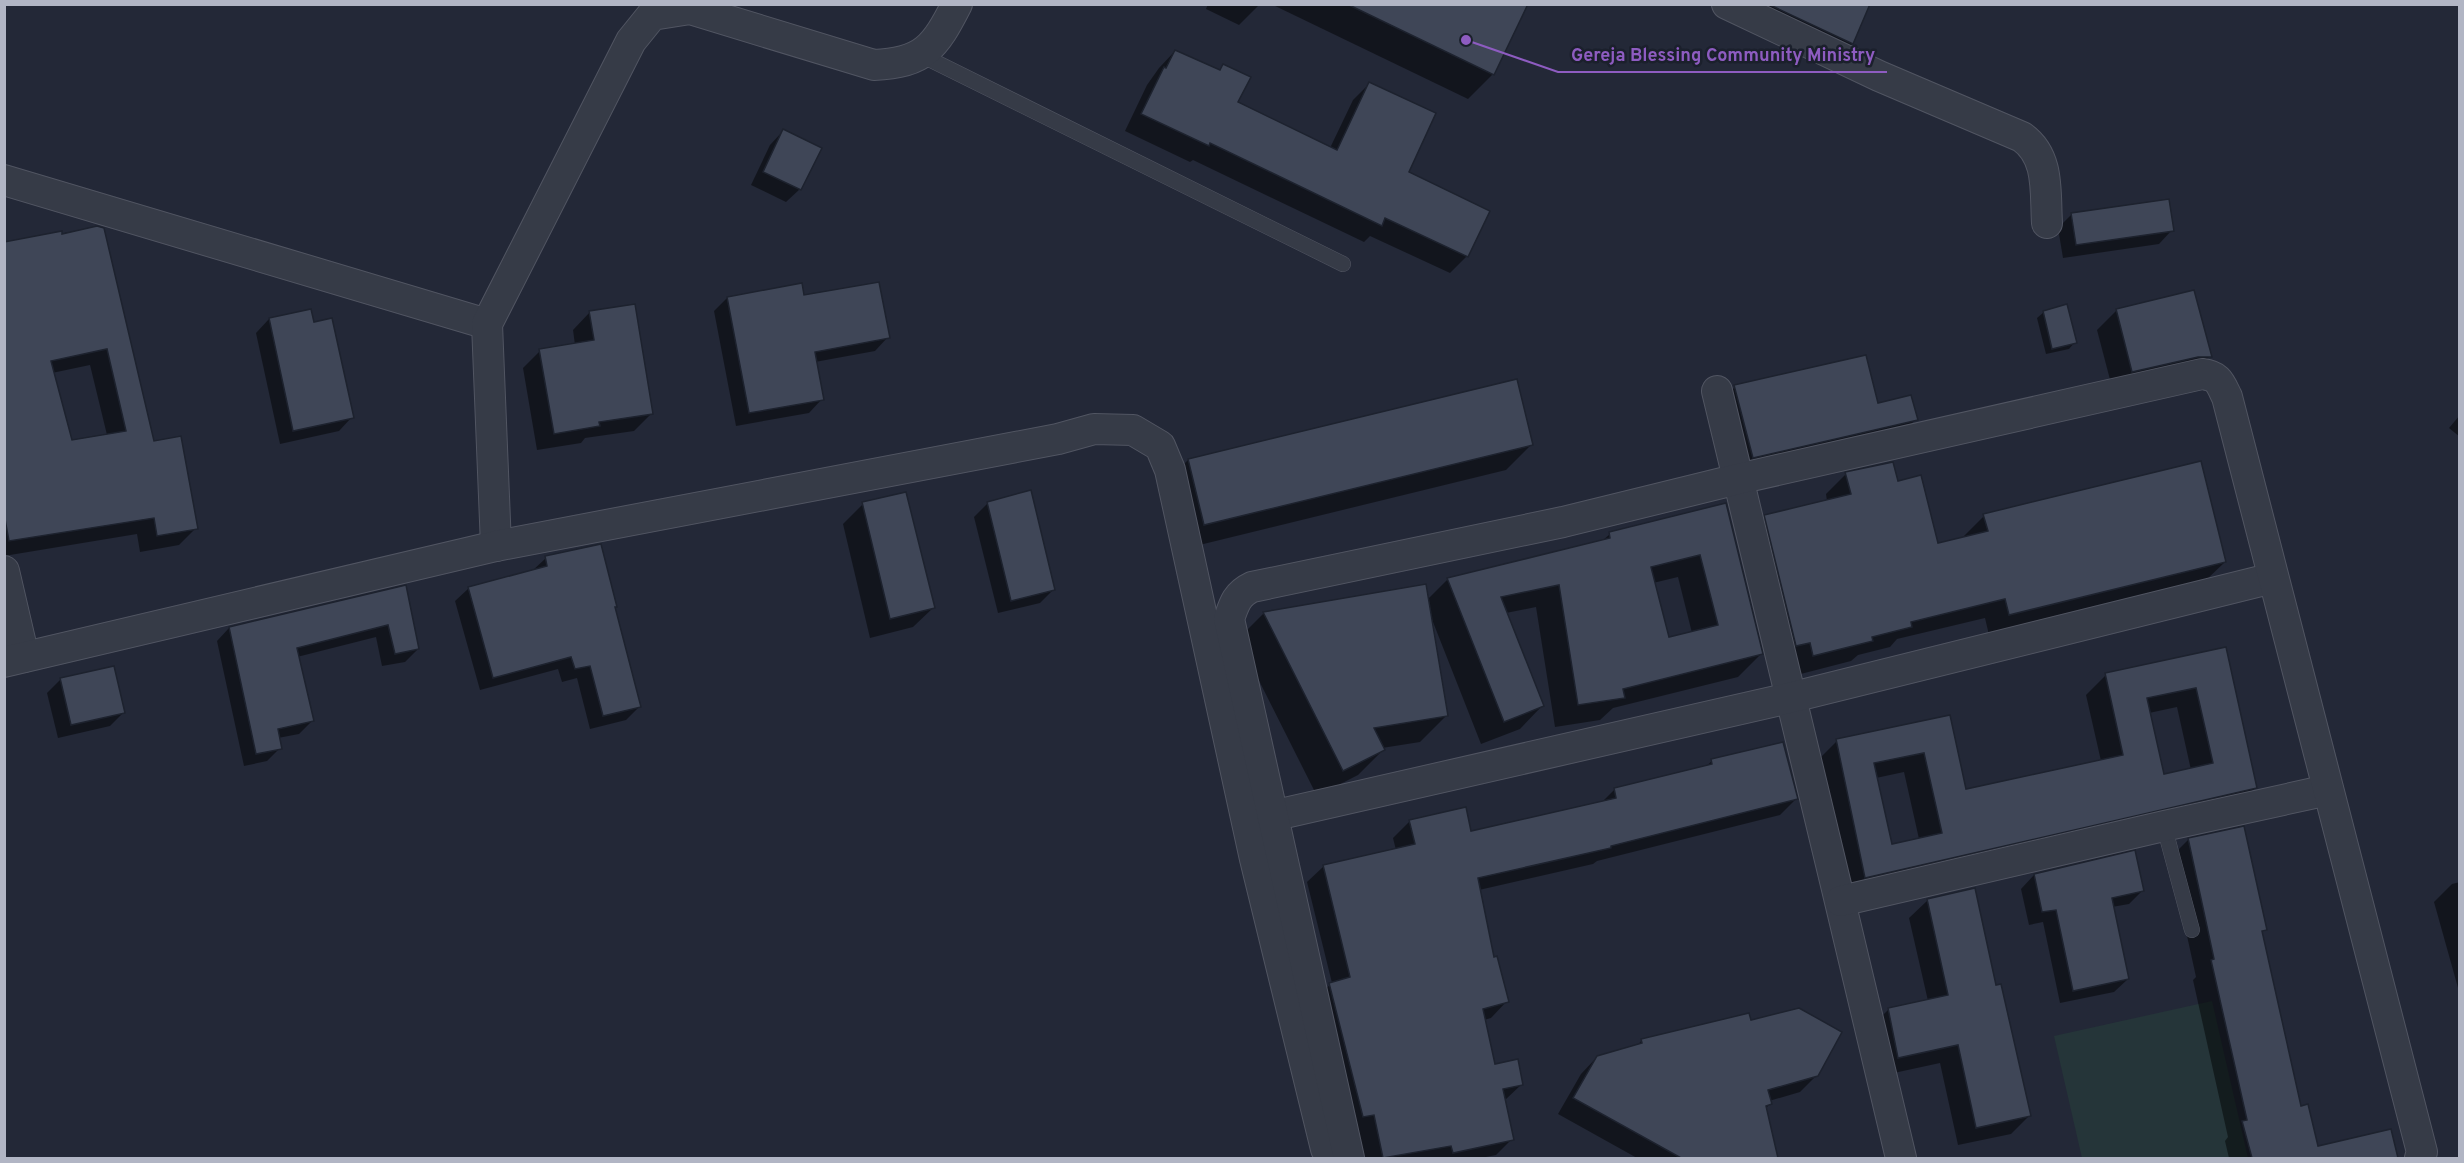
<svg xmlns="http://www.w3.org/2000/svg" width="2464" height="1163" font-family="Overpass,sans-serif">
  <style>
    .green { fill: #253539 }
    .shadow { fill: #0007; fill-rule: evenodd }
    .building { fill: #3f4657; stroke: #1d222e; stroke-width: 1.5; fill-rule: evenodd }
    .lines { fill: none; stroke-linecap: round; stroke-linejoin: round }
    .lane-casing { stroke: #515562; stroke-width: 16 }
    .street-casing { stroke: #515562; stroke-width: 32 }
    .lane { stroke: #363b47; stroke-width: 15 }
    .street { stroke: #363b47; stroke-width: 30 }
    .leader { fill: none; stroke: #8e5cc1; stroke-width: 2 }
    .callout-dot { fill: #8e5cc1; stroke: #1b202c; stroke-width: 2 }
    .callout-label { font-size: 18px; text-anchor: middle; font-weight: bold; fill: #8e5cc1; stroke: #1b202c; stroke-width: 5; stroke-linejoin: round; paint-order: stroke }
  </style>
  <rect width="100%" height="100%" fill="#232837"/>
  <!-- green -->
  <path class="green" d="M 2212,1001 L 2248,1158 L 2082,1158 L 2054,1036 Z"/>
  <!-- shadow -->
  <g class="shadow">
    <path d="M 1208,4 L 1260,4 L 1239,25 L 1206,9 Z"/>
    <path d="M 1271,4 L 1526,4 L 1493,74 L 1468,99 Z"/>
    <path d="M 1721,4 L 1868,4 L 1852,44 L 1837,59 Z"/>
    <path d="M 1175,51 L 1218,71 L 1223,66 L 1236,103 L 1330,148 L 1353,100 L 1369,84 L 1407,173 L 1488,212 L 1467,256 L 1450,273 L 1370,236 L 1364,242 L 1193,160 L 1190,162 L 1125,131 L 1147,85 L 1159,68 Z"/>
    <path d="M 783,131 L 800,189 L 786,202 L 751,185 L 770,145 Z"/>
    <path d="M 2072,214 L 2172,230 L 2159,244 L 2063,258 L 2058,228 Z"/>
    <path d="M 97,227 L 153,443 L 196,528 L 179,545 L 140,552 L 137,534 L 4,556 L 4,244 ZM 90,365 L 107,435 L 70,441 L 52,373 Z"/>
    <path d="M 803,297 L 888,337 L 875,351 L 815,362 L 822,399 L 809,413 L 736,426 L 714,311 L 727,298 Z"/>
    <path d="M 2117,310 L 2210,356 L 2190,376 L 2113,391 L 2097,330 Z"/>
    <path d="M 590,312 L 651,414 L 634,431 L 585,438 L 581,443 L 537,450 L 523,368 L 540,351 L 575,345 L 573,330 Z"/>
    <path d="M 2044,312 L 2075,342 L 2069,349 L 2046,354 L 2037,318 Z"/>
    <path d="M 269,319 L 312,323 L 352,417 L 339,431 L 280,444 L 256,333 Z"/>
    <path d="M 1516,380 L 1532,444 L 1506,470 L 1179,550 L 1162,486 L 1188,460 Z"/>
    <path d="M 1735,387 L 1877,405 L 1916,419 L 1903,432 L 1740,470 L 1722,400 Z"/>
    <path d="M 2460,415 L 2460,437 L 2449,428 Z"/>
    <path d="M 1846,474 L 1897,483 L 1937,545 L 1965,538 L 1964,536 L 1984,516 L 2225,562 L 2204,582 L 1989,635 L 1985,618 L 1897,639 L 1890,647 L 1858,655 L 1851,661 L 1793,676 L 1745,537 L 1765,516 L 1827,501 L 1826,494 Z"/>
    <path d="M 988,503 L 1054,589 L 1040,603 L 998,613 L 974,517 Z"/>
    <path d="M 863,504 L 933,608 L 913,627 L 870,638 L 843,524 Z"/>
    <path d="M 1725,505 L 1761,654 L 1738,677 L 1613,708 L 1600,720 L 1555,727 L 1536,607 L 1506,613 L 1542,706 L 1520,729 L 1481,744 L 1431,617 L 1446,716 L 1420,742 L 1382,748 L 1383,750 L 1358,775 L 1317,796 L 1238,639 L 1264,613 L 1424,585 L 1427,600 L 1448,579 L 1602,541 L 1610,534 ZM 1678,577 L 1692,633 L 1668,639 L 1653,583 Z"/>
    <path d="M 546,558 L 640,706 L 626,720 L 590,729 L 577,678 L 562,682 L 558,669 L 480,690 L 455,601 L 469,588 L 532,571 Z"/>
    <path d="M 405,587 L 418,649 L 405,662 L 382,666 L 376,637 L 297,657 L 312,721 L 299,734 L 278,738 L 280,748 L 267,761 L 244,766 L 217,641 L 229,628 Z"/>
    <path d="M 2225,649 L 2256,787 L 2236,807 L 1846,897 L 1817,761 L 1837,741 L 1948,717 L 1965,791 L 2101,761 L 2086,695 L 2106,675 ZM 2177,707 L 2191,770 L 2162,776 L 2149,713 ZM 1904,772 L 1919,839 L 1891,846 L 1876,778 Z"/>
    <path d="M 60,680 L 124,712 L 110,726 L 58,738 L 47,693 Z"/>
    <path d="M 1712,761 L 1796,799 L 1780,815 L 1597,861 L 1593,864 L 1479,890 L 1493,959 L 1507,1001 L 1491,1018 L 1484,1020 L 1494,1066 L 1522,1084 L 1504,1101 L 1512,1139 L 1496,1155 L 1481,1158 L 1364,1158 L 1358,1130 L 1313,1000 L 1332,983 L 1307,882 L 1324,866 L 1396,850 L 1393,838 L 1409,822 L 1470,832 L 1601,803 L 1615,789 L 1705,767 Z"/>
    <path d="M 2243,828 L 2265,929 L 2261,933 L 2300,1108 L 2317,1148 L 2390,1130 L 2397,1158 L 2229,1158 L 2225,1141 L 2228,1137 L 2193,980 L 2196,977 L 2170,858 L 2188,840 Z"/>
    <path d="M 2134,852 L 2143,890 L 2129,904 L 2112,907 L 2128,979 L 2114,992 L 2060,1003 L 2043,922 L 2029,925 L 2021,889 L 2034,875 Z"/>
    <path d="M 2460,882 L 2460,995 L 2434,902 L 2452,884 Z"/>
    <path d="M 1928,900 L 2029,1116 L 2011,1134 L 1958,1145 L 1940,1063 L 1880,1076 L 1870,1028 L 1888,1010 L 1928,1001 L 1909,918 Z"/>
    <path d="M 1750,1022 L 1817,1075 L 1800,1092 L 1769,1101 L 1770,1104 L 1765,1109 L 1776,1158 L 1637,1158 L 1558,1114 L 1581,1074 L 1597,1057 L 1636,1047 L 1642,1040 Z"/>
  </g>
  <!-- building -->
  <g class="building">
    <path d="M 1347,4 L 1528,4 L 1494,75 Z"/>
    <path d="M 1768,4 L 1870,4 L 1853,44 Z"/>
    <path d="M 1175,50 L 1220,70 L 1223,64 L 1251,77 L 1238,102 L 1337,150 L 1369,82 L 1436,113 L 1409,172 L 1490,211 L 1468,257 L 1385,218 L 1382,226 L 1210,143 L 1209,146 L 1141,114 L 1164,67 L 1166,68 Z"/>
    <path d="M 783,129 L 822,148 L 801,190 L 763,172 Z"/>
    <path d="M 2169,199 L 2174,231 L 2076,245 L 2071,213 Z"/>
    <path d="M 97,226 L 104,228 L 154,441 L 181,436 L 198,529 L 157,536 L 154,518 L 9,541 L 4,514 L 4,242 L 62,231 L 62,234 ZM 107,349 L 126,431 L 72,440 L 51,361 Z"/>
    <path d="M 879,282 L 890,338 L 815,352 L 824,400 L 749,413 L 727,297 L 802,283 L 804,295 Z"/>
    <path d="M 2194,290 L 2212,357 L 2198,357 L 2132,372 L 2116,309 Z"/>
    <path d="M 635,304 L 653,414 L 599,422 L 600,426 L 554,434 L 539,349 L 594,340 L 589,311 Z"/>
    <path d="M 2067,304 L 2077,343 L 2052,349 L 2043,311 Z"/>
    <path d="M 311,309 L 314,322 L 332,318 L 354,418 L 293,431 L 269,318 Z"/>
    <path d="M 1866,355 L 1878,403 L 1911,395 L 1918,420 L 1753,458 L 1734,385 Z"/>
    <path d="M 1517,379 L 1533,445 L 1204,525 L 1188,459 Z"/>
    <path d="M 2201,461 L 2226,562 L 2009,615 L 2005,599 L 1911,622 L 1912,627 L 1872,637 L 1873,641 L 1813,656 L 1810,643 L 1796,646 L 1764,515 L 1851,494 L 1845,472 L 1893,462 L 1898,481 L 1921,475 L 1938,543 L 1988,531 L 1983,514 Z"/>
    <path d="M 1031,490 L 1055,590 L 1011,601 L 987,502 Z"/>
    <path d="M 906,492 L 935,608 L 890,619 L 862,502 Z"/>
    <path d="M 1726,503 L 1763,654 L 1623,689 L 1625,698 L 1578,705 L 1559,585 L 1501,597 L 1544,706 L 1504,722 L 1447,578 L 1610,538 L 1609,532 ZM 1700,555 L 1718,625 L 1669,637 L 1651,567 Z"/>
    <path d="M 601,544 L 617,607 L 615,607 L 641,707 L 603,716 L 590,666 L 575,669 L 571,657 L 493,678 L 468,587 L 547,566 L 545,556 Z"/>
    <path d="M 1426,584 L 1448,716 L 1374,728 L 1385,750 L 1343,771 L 1263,612 Z"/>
    <path d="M 406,585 L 419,649 L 395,654 L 388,625 L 297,648 L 314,721 L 278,729 L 282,749 L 256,754 L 229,627 Z"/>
    <path d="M 2226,647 L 2257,788 L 1865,878 L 1836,739 L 1950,715 L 1966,789 L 2123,755 L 2105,673 ZM 2196,688 L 2213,763 L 2164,774 L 2147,698 ZM 1924,753 L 1942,833 L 1892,844 L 1874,763 Z"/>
    <path d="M 114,666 L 125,713 L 71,725 L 60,678 Z"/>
    <path d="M 1783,742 L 1798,799 L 1611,846 L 1611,848 L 1478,878 L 1494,957 L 1497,956 L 1509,1002 L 1483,1009 L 1495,1064 L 1518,1059 L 1523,1085 L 1503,1089 L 1514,1140 L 1453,1153 L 1451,1146 L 1383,1158 L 1374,1115 L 1363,1117 L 1329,983 L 1350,977 L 1323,865 L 1415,844 L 1409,820 L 1466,807 L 1471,831 L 1616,798 L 1614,788 L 1712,764 L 1711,759 Z"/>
    <path d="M 2244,826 L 2267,930 L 2262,931 L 2301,1106 L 2308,1104 L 2318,1146 L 2391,1129 L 2398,1158 L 2252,1158 L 2242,1121 L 2247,1120 L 2211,960 L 2214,959 L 2188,838 Z"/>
    <path d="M 2135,850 L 2144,891 L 2112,898 L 2129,979 L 2073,991 L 2056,910 L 2042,912 L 2034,874 Z"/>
    <path d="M 1975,888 L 1996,985 L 2001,984 L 2031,1116 L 1976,1128 L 1958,1045 L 1898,1058 L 1888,1008 L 1948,995 L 1927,899 Z"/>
    <path d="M 1799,1008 L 1842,1032 L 1818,1076 L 1768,1090 L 1772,1104 L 1766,1106 L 1778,1158 L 1681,1158 L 1573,1098 L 1597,1056 L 1642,1043 L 1641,1039 L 1749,1013 L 1751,1020 Z"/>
  </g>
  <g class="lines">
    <defs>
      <g id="lane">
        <path d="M 921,55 L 1343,264"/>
        <path d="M 2164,826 L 2192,930"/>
      </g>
      <g id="street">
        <path d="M 1727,4 L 1879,76 L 2022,137 C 2050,157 2045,192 2047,223"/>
        <path d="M 4,180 L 487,324"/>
        <path d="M 1717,391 C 1778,647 1841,902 1901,1158"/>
        <path d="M 496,546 L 487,324 L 631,41 L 652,15 L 690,9 L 874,65 C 924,63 935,47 957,4"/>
        <path d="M 4,571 L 24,657"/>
        <path d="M 4,662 L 496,546 L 1058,439 L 1094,429 L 1133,430 L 1160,446 L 1170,470 L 1255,859 L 1326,1149"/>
        <path d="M 1272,816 L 1789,698 L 2273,578"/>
        <path d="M 1841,901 L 2164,826 L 2328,790"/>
        <path d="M 1349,1158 L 1229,619 C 1234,604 1237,594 1252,587 L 1563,522 L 1738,479 L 2202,374 C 2219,376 2220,383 2227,397 L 2422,1152 L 2420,1158"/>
      </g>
    </defs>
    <!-- lane casing -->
    <use href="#lane" class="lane-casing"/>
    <!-- street casing -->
    <use href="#street" class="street-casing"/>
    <!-- lane -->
    <use href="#lane" class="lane"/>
    <!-- street -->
    <use href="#street" class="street"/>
  </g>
  <!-- callouts -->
  <path class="leader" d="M1466 40L1558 72H1887"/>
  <circle class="callout-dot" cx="1466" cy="40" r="6"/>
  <g class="callout-label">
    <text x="1723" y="61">Gereja Blessing Community Ministry</text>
  </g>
  <!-- border -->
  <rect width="2464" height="1163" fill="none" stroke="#b1b5c4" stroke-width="12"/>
</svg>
